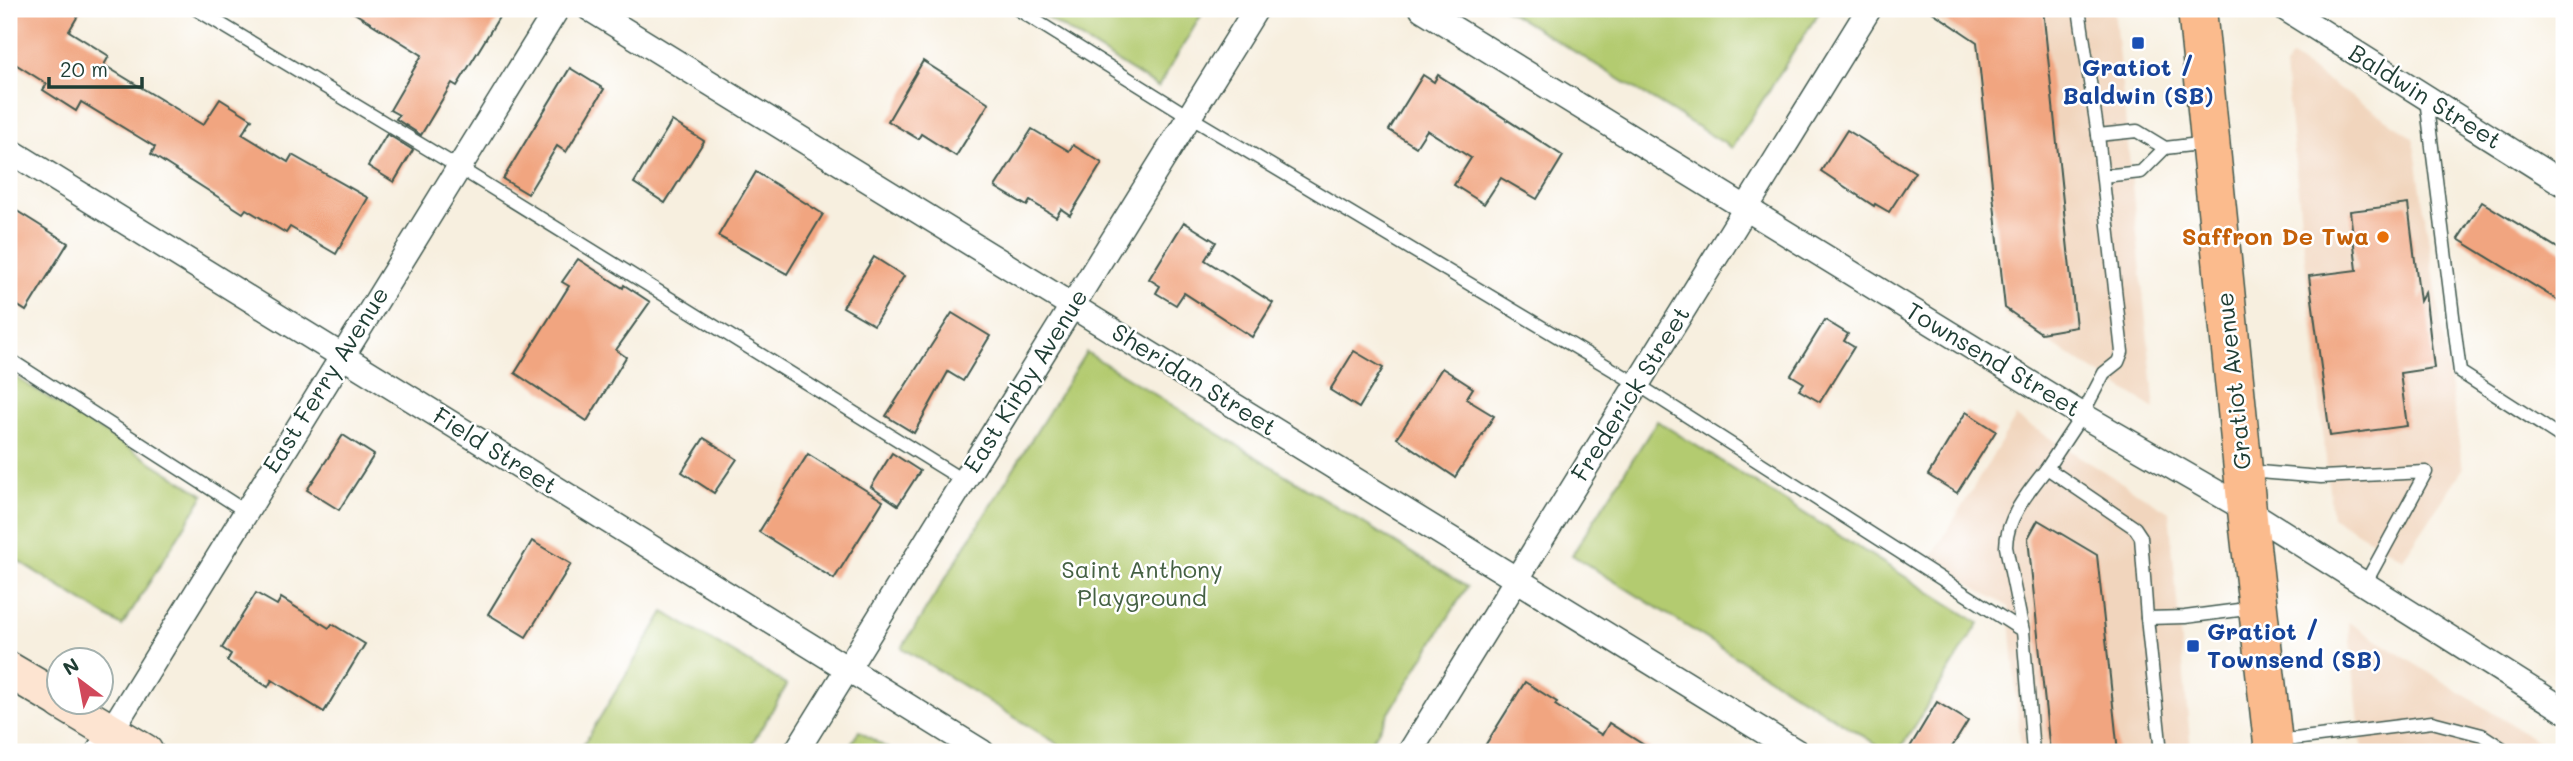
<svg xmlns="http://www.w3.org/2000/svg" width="2573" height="761" font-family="Mali,sans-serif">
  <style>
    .built { fill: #f1d5bd }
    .green { fill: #b3cb70; stroke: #698452; stroke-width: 2 }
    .building { fill: #f1a580 }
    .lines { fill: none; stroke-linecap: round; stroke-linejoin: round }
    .lane-casing { stroke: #3f584e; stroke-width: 15 }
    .street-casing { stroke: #3f584e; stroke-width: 27 }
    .secondary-casing { stroke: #3f584e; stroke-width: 38 }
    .primary-casing { stroke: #3f584e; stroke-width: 41 }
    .lane { stroke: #fff; stroke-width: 12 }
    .street { stroke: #fff; stroke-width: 24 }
    .secondary { stroke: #fde4d1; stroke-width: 35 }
    .primary { stroke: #fbbb8d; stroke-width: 38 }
    .transit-dot { fill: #1a4fb4; stroke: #fff; stroke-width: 2.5 }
    .food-dot { fill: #e8710a; stroke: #fff; stroke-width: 2.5 }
    .labels { text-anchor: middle; stroke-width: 5; stroke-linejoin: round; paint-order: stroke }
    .transit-label { font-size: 24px; font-weight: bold; fill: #164399; stroke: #fff }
    .street-label { font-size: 24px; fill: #1f3d34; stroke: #fff }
    .food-label { font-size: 24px; font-weight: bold; fill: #c56008; stroke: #fff; text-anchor: end }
    .park-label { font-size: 24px; fill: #446043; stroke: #fff }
  </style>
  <rect width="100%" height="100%" fill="#fff"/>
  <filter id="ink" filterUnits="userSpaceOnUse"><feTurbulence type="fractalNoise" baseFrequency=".0143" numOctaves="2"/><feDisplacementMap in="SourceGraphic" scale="14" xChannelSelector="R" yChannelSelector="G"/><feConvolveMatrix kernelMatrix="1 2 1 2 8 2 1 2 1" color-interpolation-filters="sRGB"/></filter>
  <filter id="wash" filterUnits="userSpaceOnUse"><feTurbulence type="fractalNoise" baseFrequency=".00686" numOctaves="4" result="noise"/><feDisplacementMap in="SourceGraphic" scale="28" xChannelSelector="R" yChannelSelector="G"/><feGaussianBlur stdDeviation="1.57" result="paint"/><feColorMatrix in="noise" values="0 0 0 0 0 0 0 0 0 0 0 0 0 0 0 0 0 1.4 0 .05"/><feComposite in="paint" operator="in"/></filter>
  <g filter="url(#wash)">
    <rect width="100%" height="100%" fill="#f7efdf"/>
    <!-- built -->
    <g class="built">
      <path d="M 1921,9 L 2114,9 L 2155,409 L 2005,315 L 1974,46 Z"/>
      <path d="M 2291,57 L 2413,137 L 2463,469 L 2403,559 L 2332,517 L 2285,67 Z"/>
      <path d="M 2016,417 L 2169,512 L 2191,752 L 2021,752 L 2009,607 L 1929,561 Z"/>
      <path d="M 2348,622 L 2555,752 L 2362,752 Z"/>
    </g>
    <!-- green -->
    <g class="green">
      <path d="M 1033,9 L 1205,9 L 1158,87 Z"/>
      <path d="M 1505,9 L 1821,9 L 1732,148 Z"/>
      <path d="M 1086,352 L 1467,587 L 1365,752 L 1071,752 L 902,648 Z"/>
      <path d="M 9,373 L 204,495 L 122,626 L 9,555 Z"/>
      <path d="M 1657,421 L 1979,623 L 1898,752 L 1889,752 L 1572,555 Z"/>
      <path d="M 664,612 L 787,685 L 747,752 L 579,752 Z"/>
      <path d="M 859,731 L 893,752 L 846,752 Z"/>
    </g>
    <g id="blocks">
      <!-- building -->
      <g class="building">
        <path d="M 9,9 L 82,9 L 69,31 L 109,56 L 104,65 L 203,125 L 220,99 L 252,119 L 242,134 L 288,162 L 292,155 L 368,198 L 336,254 L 290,227 L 286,233 L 246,209 L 243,213 L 151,154 L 155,147 L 81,102 L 76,111 L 43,90 L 47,84 L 9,60 Z"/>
        <path d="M 348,9 L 504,9 L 457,86 L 452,83 L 421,135 L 396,119 L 399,115 L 390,110 L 422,55 Z"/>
        <path d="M 1928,9 L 2043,9 L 2076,327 L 2041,333 L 2005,308 L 1977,42 Z"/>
        <path d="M 923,61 L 989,103 L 956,156 L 921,134 L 918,139 L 888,121 Z"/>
        <path d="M 570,68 L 604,89 L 566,152 L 557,146 L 528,194 L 503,179 Z"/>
        <path d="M 1423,75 L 1434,82 L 1438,75 L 1563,156 L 1537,199 L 1501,178 L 1484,204 L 1454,185 L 1471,158 L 1427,130 L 1416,147 L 1389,130 Z"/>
        <path d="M 672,121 L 704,141 L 665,203 L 634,183 Z"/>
        <path d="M 1032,129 L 1069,151 L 1073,145 L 1102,163 L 1070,215 L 1061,209 L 1056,217 L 1030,201 L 1027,206 L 995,187 Z"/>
        <path d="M 1847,130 L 1915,172 L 1889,212 L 1875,204 L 1874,206 L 1821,171 Z"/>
        <path d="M 387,134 L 413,150 L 394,182 L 368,166 Z"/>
        <path d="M 756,172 L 823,214 L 787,274 L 718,236 Z"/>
        <path d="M 2482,202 L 2564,252 L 2564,304 L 2458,239 Z"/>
        <path d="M 2408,204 L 2420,301 L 2425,292 L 2434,368 L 2400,373 L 2407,426 L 2330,436 L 2309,276 L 2357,270 L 2350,211 Z"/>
        <path d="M 9,206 L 68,243 L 26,311 L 9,300 Z"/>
        <path d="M 1184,222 L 1216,242 L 1205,260 L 1273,303 L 1252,337 L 1184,293 L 1176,305 L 1156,293 L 1160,286 L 1149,279 Z"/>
        <path d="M 874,257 L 904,276 L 874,325 L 843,307 Z"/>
        <path d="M 578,259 L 623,288 L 624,285 L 650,302 L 616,350 L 626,357 L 587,421 L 515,373 L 569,286 L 562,282 Z"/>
        <path d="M 952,313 L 990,336 L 963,381 L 948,372 L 914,433 L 886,416 Z"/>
        <path d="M 1825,320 L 1848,334 L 1844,341 L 1854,347 L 1820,402 L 1799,390 L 1804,383 L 1791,375 Z"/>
        <path d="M 1354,351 L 1383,368 L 1359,408 L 1330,390 Z"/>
        <path d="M 1442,368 L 1473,388 L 1466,399 L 1494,416 L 1455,477 L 1397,438 Z"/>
        <path d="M 1966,412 L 1996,431 L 1957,493 L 1928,475 Z"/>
        <path d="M 343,435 L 374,455 L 339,510 L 307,490 Z"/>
        <path d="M 704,438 L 737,459 L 714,493 L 682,472 Z"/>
        <path d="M 892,453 L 920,471 L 898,505 L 871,487 Z"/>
        <path d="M 808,454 L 883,501 L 834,579 L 759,532 Z"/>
        <path d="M 2038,520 L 2097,555 L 2118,752 L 2050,752 L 2028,538 Z"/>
        <path d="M 532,541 L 571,564 L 526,637 L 488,614 Z"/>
        <path d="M 256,593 L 277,605 L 281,598 L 329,628 L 332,624 L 365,644 L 324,712 L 272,680 L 268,687 L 227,661 L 231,654 L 222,648 Z"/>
        <path d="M 1525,682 L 1557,702 L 1555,705 L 1602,735 L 1609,723 L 1655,752 L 1481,752 Z"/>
        <path d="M 1937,702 L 1968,721 L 1949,752 L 1907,752 Z"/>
      </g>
    </g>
  </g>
  <g filter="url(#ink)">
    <use href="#blocks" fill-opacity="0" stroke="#3f584e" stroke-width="2"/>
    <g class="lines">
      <defs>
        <g id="lane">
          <path d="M 196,9 L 458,167 L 964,481"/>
          <path d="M 1017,9 L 1190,117 L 1637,384 L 2023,631 L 2033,752"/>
          <path d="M 2079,9 L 2098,135 L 2122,352 L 2118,362 L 2104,373 L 2082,415 L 2047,468 L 2135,528 L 2141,537 L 2147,618 L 2185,617 L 2254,608"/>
          <path d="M 2426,99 L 2460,372 L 2564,439"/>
          <path d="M 2098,135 L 2137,131 L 2165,148 L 2208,143"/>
          <path d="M 2103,176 L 2141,172 L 2165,148"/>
          <path d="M 9,359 L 245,511"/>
          <path d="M 2247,471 L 2321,477 L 2426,472 L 2365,584"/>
          <path d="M 2147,618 L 2160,743"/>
          <path d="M 2023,631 L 2006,547 C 2006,518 2029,491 2047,468"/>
          <path d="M 2278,741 L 2432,722 L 2482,735 L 2508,752"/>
        </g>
        <g id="street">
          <path d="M 590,9 L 1797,752"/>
          <path d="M 1422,9 L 2082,415 L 2247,510 L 2564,710"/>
          <path d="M 2286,9 L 2564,184"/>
          <path d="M 9,150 L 982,752"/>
          <path d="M 98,752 L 557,9"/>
          <path d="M 796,752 L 1256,9"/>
          <path d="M 1410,752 L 1869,9"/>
        </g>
        <g id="secondary">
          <path d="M 9,670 L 60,700"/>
          <path d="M 62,702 L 145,752"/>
        </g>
        <path id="primary" d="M 2197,9 L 2247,510 L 2274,752"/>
      </defs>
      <!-- lane casing -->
      <use href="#lane" class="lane-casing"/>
      <!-- street casing -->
      <use href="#street" class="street-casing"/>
      <!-- secondary casing -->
      <use href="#secondary" class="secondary-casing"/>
      <!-- primary casing -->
      <use href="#primary" class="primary-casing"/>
      <!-- lane -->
      <use href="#lane" class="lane"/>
      <!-- street -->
      <use href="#street" class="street"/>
      <!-- secondary -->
      <use href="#secondary" class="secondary"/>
      <!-- primary -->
      <use href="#primary" class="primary"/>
    </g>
  </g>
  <!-- markers -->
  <g class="transit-dot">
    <rect x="2131" y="36" width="14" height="14" rx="3.5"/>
    <rect x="2186" y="639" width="14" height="14" rx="3.5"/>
  </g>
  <circle class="food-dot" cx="2383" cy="237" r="7"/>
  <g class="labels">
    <!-- transit labels -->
    <g class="transit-label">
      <text x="2138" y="76">Gratiot /<tspan x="2138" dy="28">Baldwin (SB)</tspan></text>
      <text x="2207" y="640" text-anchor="start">Gratiot /<tspan x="2207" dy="28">Townsend (SB)</tspan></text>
    </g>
    <!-- street labels -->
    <g class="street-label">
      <text transform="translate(2425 97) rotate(32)" y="8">Baldwin Street</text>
      <text transform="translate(1993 360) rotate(31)" y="8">Townsend Street</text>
      <text transform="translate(326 380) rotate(-58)" y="8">East Ferry Avenue</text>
      <text transform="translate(1194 380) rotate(32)" y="8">Sheridan Street</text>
      <text transform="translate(1026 381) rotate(-58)" y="8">East Kirby Avenue</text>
      <text transform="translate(2234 381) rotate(-96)" y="8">Gratiot Avenue</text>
      <text transform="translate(1631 394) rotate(-58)" y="8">Frederick Street</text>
      <text transform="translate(495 451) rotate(32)" y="8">Field Street</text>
    </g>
    <!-- food labels -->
    <g class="food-label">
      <text x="2369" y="245">Saffron De Twa</text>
    </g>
    <!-- park labels -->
    <g class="park-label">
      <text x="1142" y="578">Saint Anthony<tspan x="1142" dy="28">Playground</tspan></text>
    </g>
  </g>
  <!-- margin -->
  <rect width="2573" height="761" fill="none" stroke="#fff" stroke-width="35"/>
  <!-- north arrow -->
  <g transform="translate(80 681) rotate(328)"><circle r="33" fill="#ffffff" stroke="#a5b1ae" stroke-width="2"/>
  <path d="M0-5L12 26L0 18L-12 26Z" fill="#d1495b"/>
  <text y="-10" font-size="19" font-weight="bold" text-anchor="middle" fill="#1f3d34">N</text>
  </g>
  <!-- scale -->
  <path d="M49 77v10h93v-10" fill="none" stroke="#1f3d34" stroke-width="3.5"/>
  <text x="60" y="77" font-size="21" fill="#1f3d34" stroke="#ffffff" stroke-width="5" paint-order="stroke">20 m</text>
</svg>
